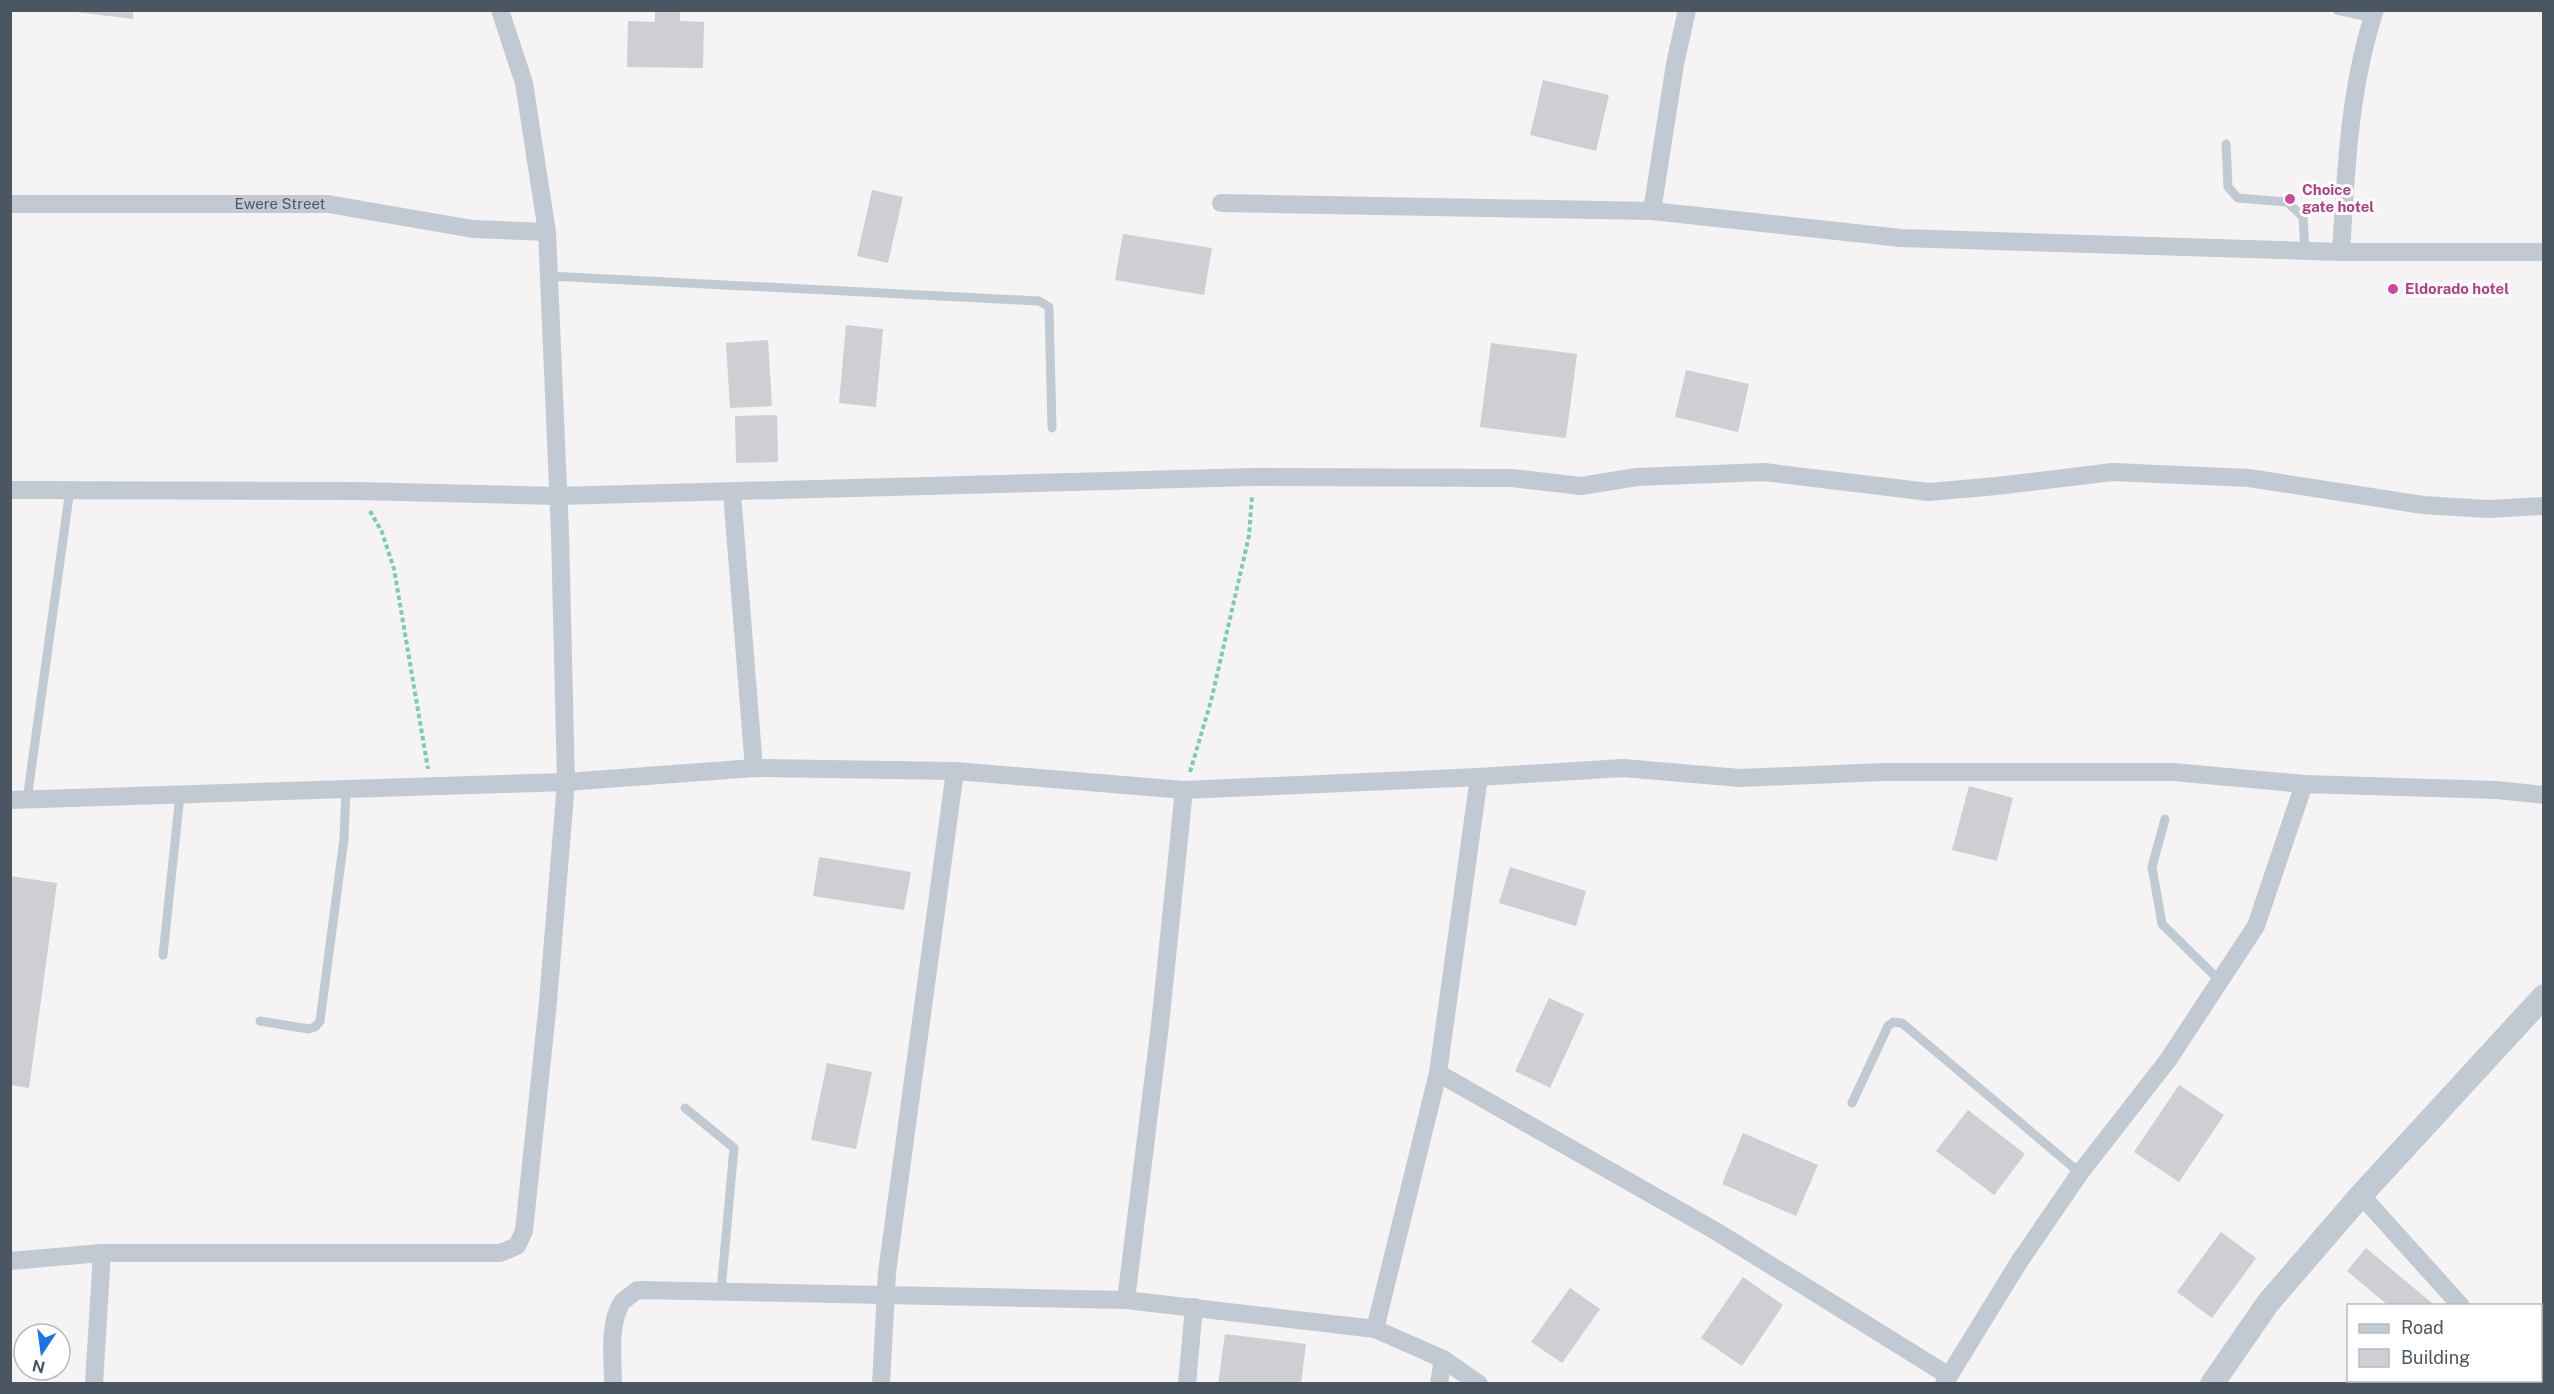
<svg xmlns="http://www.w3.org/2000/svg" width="2554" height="1394" font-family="'Public Sans',sans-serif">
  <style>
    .building { fill: #cdcfd5 }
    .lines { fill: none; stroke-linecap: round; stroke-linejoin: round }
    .path { stroke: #7ad0a6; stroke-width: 4; stroke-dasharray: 4.5 3; stroke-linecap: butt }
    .service { stroke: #c1cad2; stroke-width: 9 }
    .minor { stroke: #c1cad2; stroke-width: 18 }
    .tertiary { stroke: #c1cad2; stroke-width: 24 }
    .hotel-dot { fill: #d1479c; stroke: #fff; stroke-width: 2 }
    .labels { text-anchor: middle; stroke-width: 6; stroke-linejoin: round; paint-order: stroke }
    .hotel-label { font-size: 15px; font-weight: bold; fill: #b23c85; stroke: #fff; text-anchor: start }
    .street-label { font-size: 15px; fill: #4a5661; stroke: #fff }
  </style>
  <rect width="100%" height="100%" fill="#f5f3f3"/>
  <!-- building -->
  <g class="building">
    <path d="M 59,10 L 133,10 L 133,19 Z"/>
    <path d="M 655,12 L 680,12 L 680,21 L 704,22 L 703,68 L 627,67 L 628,21 L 655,22 Z"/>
    <path d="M 1543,80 L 1609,95 L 1596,151 L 1530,135 Z"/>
    <path d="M 872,190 L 903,197 L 888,263 L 857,256 Z"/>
    <path d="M 1123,234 L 1212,248 L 1204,295 L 1115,280 Z"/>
    <path d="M 846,325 L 883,329 L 876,407 L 839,403 Z"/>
    <path d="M 768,340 L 772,406 L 730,408 L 726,343 Z"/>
    <path d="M 1491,343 L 1577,354 L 1566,438 L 1480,427 Z"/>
    <path d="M 1686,370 L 1749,384 L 1738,432 L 1675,417 Z"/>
    <path d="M 777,415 L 778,462 L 736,463 L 735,416 Z"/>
    <path d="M 1969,786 L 2013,798 L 1997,861 L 1952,850 Z"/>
    <path d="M 819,857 L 911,872 L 904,910 L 813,896 Z"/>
    <path d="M 1510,867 L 1586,891 L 1576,926 L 1499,903 Z"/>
    <path d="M 10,876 L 57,883 L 29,1088 L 10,1085 Z"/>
    <path d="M 1549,998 L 1584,1014 L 1550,1088 L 1515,1071 Z"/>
    <path d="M 827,1063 L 872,1072 L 856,1149 L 811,1140 Z"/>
    <path d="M 2179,1085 L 2224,1115 L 2179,1182 L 2134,1152 Z"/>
    <path d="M 1968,1110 L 2025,1154 L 1994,1195 L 1936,1151 Z"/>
    <path d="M 1743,1133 L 1818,1165 L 1796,1216 L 1722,1184 Z"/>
    <path d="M 2221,1232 L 2256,1258 L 2212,1318 L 2177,1292 Z"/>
    <path d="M 2366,1248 L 2432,1303 L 2430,1306 L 2389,1306 L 2347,1271 Z"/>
    <path d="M 1743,1277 L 1783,1305 L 1742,1366 L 1701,1338 Z"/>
    <path d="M 1570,1288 L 1600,1309 L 1562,1363 L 1531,1342 Z"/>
    <path d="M 1225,1334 L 1306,1344 L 1301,1384 L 1218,1384 Z"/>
  </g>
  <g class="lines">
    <!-- path -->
    <g class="path">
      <path d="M 370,511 L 382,532 L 394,569 L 428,769"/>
      <path d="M 1190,772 L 1211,701 L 1249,536 L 1252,496"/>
    </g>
    <!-- service -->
    <g class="service">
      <path d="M 2337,10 L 2373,18"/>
      <path d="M 2226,144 L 2228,187 L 2238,198 L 2287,202 L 2303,217 L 2305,251"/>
      <path d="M 549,276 L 1039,301 L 1049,307 L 1052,428"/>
      <path d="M 27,800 L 70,489"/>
      <path d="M 2165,819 L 2152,867 L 2162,924 L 2220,981"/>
      <path d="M 163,955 L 180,795"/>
      <path d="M 260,1021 L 309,1029 L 315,1027 L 320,1021 L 344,839 L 346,788"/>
      <path d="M 1852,1103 L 1888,1026 L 1893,1022 L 1902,1023 L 2080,1173"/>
      <path d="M 685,1108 L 734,1148 L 721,1291"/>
    </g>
    <!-- minor -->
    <g class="minor">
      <path d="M 1221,203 L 1652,211 L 1901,238 L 2341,252 L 2544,252"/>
      <path id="s1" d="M 10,204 L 328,204 L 473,229 L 547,232"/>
      <path d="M 1652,211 L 1675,64 L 1687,10"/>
      <path d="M 2341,252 C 2346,171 2349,88 2375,10"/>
      <path d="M 10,490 L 356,491 L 558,496 L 1253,477 L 1512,478 L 1581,486 L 1637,477 L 1764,472 L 1929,492 L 1997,486 L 2113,472 L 2249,478 L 2423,505 L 2488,509 L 2544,506"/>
      <path d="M 732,493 L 754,768"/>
      <path d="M 10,800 L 566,782 L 754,768 L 955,771 L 1184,790 L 1479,777"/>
      <path d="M 1438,1073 L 1714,1230 L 1949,1376"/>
      <path d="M 2361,1195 L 2461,1306"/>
      <path d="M 10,1261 L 102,1253 L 500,1253 L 517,1246 L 524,1231 L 548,1002 L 566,782 L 560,533 L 547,232 L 524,83 L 500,10"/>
      <path d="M 1126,1300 L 1160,1025 L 1184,790"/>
      <path d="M 1375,1329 L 1438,1073 L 1479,777 L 1623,768 L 1740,778 L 1883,772 L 2173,772 L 2304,784 L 2497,790 L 2544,795"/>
      <path d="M 2540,1370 L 2544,1367"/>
      <path d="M 2528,1380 L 2531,1384"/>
      <path d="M 94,1384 L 102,1253"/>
      <path d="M 613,1384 C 613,1359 608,1324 622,1302 C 626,1298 633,1294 637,1290 L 1126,1300 L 1375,1329 L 1443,1359 L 1479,1384"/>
      <path d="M 881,1384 L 887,1272 L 955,771"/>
      <path d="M 1187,1384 L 1194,1307"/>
      <path d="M 1439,1384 L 1443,1359"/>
      <path d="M 1944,1384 L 2019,1262 L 2080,1173 L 2168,1060 L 2256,926 L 2304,784"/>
    </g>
    <!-- tertiary -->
    <path class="tertiary" d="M 2212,1384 L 2268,1303 L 2361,1195 L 2544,996"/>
  </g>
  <!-- markers -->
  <g class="hotel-dot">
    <circle cx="2290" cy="199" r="6"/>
    <circle cx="2393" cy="289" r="6"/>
  </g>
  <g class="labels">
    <!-- hotel labels -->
    <g class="hotel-label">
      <text x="2302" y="195">Choice<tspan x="2302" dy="17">gate hotel</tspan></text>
      <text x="2405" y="294">Eldorado hotel</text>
    </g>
    <!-- street labels -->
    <g class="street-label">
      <text dy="5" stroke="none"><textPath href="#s1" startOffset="270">Ewere Street</textPath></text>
    </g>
  </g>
  <!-- border -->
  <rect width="2554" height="1394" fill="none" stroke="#4a5661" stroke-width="24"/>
  <!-- legend -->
  <rect x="2347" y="1304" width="195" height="78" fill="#ffffff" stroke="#b7bbc0" stroke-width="1.5"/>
  <rect x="2359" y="1324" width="30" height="9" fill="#c1cad2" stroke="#b7bbc0" stroke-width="1.5"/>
  <text x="2401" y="1334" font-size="18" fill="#4a5661">Road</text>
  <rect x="2359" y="1349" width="30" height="18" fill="#cdcfd5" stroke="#b7bbc0" stroke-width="1.5"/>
  <text x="2401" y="1364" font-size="18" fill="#4a5661">Building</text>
  <!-- north arrow -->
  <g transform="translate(42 1352) rotate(193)"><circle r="28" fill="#ffffff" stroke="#b7bbc0" stroke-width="1.5"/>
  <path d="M0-4.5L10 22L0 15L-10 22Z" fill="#1a73e8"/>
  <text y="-9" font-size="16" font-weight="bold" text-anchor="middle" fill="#4a5661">N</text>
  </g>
</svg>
